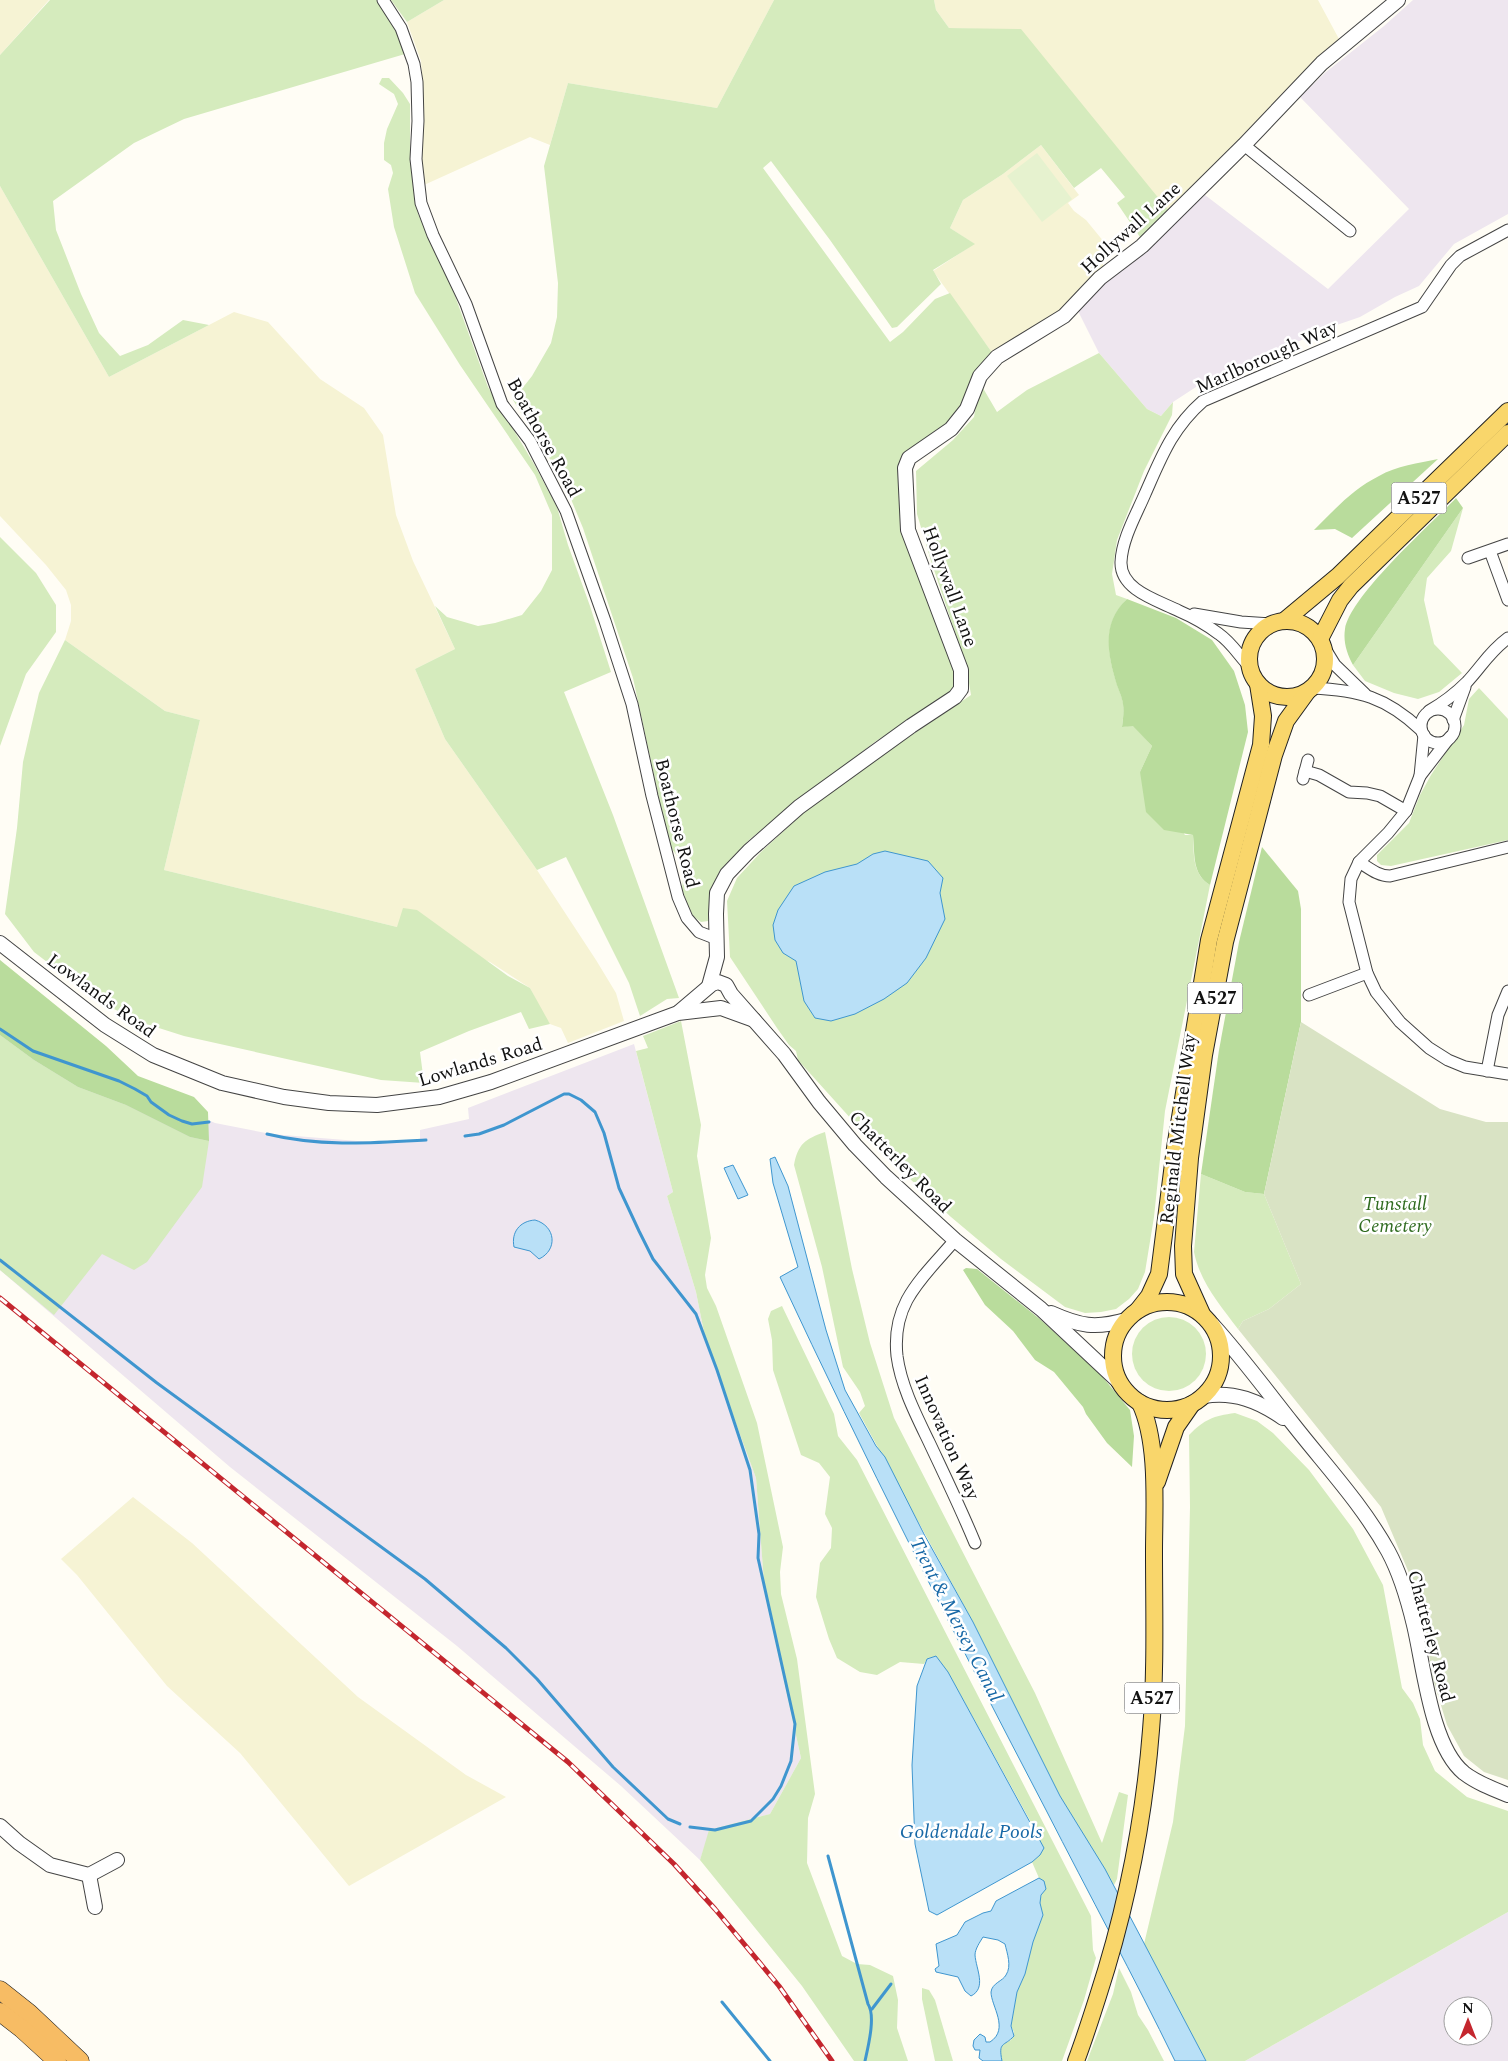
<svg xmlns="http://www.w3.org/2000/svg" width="1508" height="2061" font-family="Spectral,serif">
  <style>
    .industrial { fill: #eee6ef; fill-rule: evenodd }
    .farmland { fill: #f6f3d4 }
    .green { fill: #d5ebbd }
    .forest { fill: #b9dc9c }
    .cemetery { fill: #d9e3c4 }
    .pitch { fill: #e6f2cf }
    .water { fill: #b9e0f7; stroke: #3f96cf }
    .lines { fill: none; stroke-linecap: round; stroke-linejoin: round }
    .stream { stroke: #3f96cf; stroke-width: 3 }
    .minor-casing { stroke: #444; stroke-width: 13 }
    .tertiary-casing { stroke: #444; stroke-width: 16 }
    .primary-casing { stroke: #222; stroke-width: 18 }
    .trunk-casing { stroke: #222; stroke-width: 19 }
    .minor { stroke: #fff; stroke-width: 11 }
    .tertiary { stroke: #fff; stroke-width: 14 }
    .primary { stroke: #f9d66b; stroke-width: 16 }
    .trunk { stroke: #f7bc64; stroke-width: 18 }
    .rail-casing { stroke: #c4262e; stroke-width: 5 }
    .rail { stroke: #fff; stroke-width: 3; stroke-dasharray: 9; stroke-linecap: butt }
    .labels { text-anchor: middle; stroke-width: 5; stroke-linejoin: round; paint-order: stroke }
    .shield { fill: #fff; stroke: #585858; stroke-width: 1 }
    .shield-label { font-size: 18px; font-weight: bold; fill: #111 }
    .street-label { font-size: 19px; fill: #111; stroke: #fff }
    .park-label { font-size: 19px; font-style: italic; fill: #2f6b1f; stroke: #fff }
    .water-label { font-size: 20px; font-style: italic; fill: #1768a6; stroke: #fff }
  </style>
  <rect width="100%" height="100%" fill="#fffdf5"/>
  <!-- industrial -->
  <g class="industrial">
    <path d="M 1413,0 L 1508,0 L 1508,214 L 1454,244 L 1419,286 L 1395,297 L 1360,317 L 1331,327 L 1196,387 L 1173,402 L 1161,416 L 1147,409 L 1099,353 L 1078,311 L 1100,283 L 1146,249 L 1205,195 L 1328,289 L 1409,209 L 1300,97 L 1326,72 L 1384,26 Z"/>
    <path d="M 0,960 L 135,1088 L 215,1123 L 271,1134 L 370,1142 L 420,1142 L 420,1130 L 469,1119 L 468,1108 L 634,1044 L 673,1192 L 667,1196 L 696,1292 L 706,1342 L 756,1478 L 765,1595 L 801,1758 L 770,1814 L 710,1830 L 700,1860 L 621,1786 L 457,1646 L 230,1467 L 0,1270 Z"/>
    <path d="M 1508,1912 L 1508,2061 L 1245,2061 ZM 1453,2006 L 1483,2006 L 1483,2036 L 1453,2036 Z"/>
  </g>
  <!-- farmland -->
  <g class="farmland">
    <path d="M 0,0 L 49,0 L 0,55 Z"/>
    <path d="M 444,0 L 774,0 L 717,108 L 568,83 L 550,145 L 530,137 L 424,185 L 420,153 L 423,90 L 421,61 L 407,22 Z"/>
    <path d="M 934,0 L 1318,0 L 1339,39 L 1298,78 L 1169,211 L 978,29 L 949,28 L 936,10 Z"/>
    <path d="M 1041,145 L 1079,195 L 1068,203 L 1074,211 L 1086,220 L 1109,248 L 1101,257 L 1104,268 L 1082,286 L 1053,319 L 993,354 L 933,271 L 974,244 L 950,228 L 963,200 L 1003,174 Z"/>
    <path d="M 0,186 L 109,377 L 234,312 L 268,322 L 320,379 L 364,408 L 383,435 L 396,515 L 413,561 L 455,649 L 415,669 L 445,739 L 537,870 L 596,960 L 616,993 L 624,1021 L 568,1043 L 561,1028 L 550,1024 L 543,1014 L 530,988 L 490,962 L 397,927 L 164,870 L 200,720 L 165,711 L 65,640 L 71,621 L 71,605 L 66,590 L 46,565 L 0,516 Z"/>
    <path d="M 133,1497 L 192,1543 L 358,1697 L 466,1775 L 506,1797 L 349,1886 L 240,1753 L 167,1686 L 77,1575 L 61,1559 Z"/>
  </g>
  <!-- green -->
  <g class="green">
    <path d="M 50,0 L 377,0 C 389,17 399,34 405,54 L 184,119 L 134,143 L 53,201 L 56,230 L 81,294 L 99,333 L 120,356 L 148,345 L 183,320 L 209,325 L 109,377 L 0,186 L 0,55 Z"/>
    <path d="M 391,0 L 444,0 L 407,22 Z"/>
    <path d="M 774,0 L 934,0 L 936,10 L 949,28 L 1021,29 L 1169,211 L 1142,240 L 1117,203 L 1125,197 L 1101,168 L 1074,188 L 1041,145 L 1003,174 L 963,200 L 950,228 L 975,244 L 933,270 L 941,284 L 897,327 L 892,328 L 830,240 L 771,161 L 763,168 L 890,342 L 903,332 L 935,299 L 950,293 L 993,354 L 961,409 L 945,428 L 917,446 L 903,503 L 958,677 L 953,693 L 876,741 L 750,839 L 720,870 L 713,885 L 709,902 L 710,916 L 708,921 L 701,922 L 693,916 L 687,903 L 682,889 L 684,871 L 683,864 L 669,845 L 633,678 L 583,528 L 563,480 L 513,400 L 532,376 L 551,343 L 557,317 L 558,283 L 544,166 L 568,83 L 717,108 Z"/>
    <path d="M 382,78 L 389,78 L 403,93 L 410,104 L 410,148 L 418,214 L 446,271 L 488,387 L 534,464 L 557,507 L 568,545 L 590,606 L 611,672 L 564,692 L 613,815 L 679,998 L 667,999 L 640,1016 L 629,983 L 566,857 L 537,870 L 445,739 L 415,669 L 455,649 L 435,606 L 447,617 L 478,626 L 495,623 L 522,615 L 541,591 L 552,570 L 552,515 L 535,475 L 460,365 L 415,293 L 394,227 L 388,189 L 393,173 L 391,165 L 384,160 L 384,143 L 387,129 L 398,104 L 394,94 L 379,84 Z"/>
    <path d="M 1099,353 L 1147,409 L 1161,416 L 1173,402 L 1172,415 L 1144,471 L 1117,540 L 1112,574 L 1116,595 L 1127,599 C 1103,622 1107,652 1116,681 C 1118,688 1122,696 1123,703 C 1124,711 1123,719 1122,727 L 1133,725 L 1152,746 L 1140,772 L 1185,835 L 1193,835 C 1194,854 1192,874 1210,885 L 1165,1111 L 1154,1217 L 1145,1272 L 1138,1289 L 1129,1299 L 1116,1309 L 1101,1312 L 1085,1313 L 1065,1307 L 1001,1259 L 951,1217 L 880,1151 L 798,1060 L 796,1051 L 789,1045 L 777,1028 L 730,957 L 727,901 L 737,878 L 761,852 L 823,795 L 971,695 L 966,665 L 931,561 L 917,514 L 916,471 L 953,440 L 974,417 L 980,383 L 997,412 L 1027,390 Z"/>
    <path d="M 1463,508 L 1451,551 L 1427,578 L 1424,600 L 1434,644 L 1462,673 L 1439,692 L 1418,699 L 1394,693 L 1365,681 L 1353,665 Z"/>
    <path d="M 0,537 L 36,573 L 56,605 L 56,632 L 26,674 L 0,746 Z"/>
    <path d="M 65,640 L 165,711 L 200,720 L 164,870 L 397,927 L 403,908 L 417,910 L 508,976 L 530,988 L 550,1024 L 529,1029 L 521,1012 L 469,1031 L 420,1052 L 424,1083 L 381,1080 L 184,1036 L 140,1022 L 98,1001 L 34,952 L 5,914 L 17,828 L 23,762 L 39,693 Z"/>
    <path d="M 1479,688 L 1508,719 L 1508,840 L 1391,866 L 1381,865 L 1377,861 L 1377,855 L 1409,823 L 1420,795 L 1431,775 L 1464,725 L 1469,699 Z"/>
    <path d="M 681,1021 L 701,1125 L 697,1156 L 711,1238 L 705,1275 L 707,1288 L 716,1306 L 757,1423 L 783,1547 L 780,1572 L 781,1594 L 797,1659 L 815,1794 L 808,1818 L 807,1863 L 842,1956 L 857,1964 L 870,1965 L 893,1976 L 898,2000 L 897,2028 L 908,2061 L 854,2061 L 802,1986 L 700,1860 L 709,1830 L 770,1814 L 801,1758 L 765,1595 L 756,1478 L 706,1342 L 696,1292 L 667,1196 L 673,1192 L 636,1051 L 648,1048 L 643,1036 Z"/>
    <path d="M 0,1035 L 34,1060 L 78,1087 L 126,1105 L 190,1137 L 209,1141 L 202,1187 L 147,1262 L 134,1270 L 102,1254 L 54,1315 L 0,1270 Z"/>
    <path d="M 825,1132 L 852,1269 L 870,1343 L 894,1418 L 1035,1693 L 1102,1843 L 1119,1792 L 1128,1795 L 1117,1879 L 1114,1885 L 1060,1796 L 973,1622 L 859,1413 L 865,1406 L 860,1392 L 843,1367 L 822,1267 L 794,1165 C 798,1144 805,1139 825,1132 Z"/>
    <path d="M 1201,1174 L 1245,1192 L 1264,1194 L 1301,1284 L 1269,1309 L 1243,1321 L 1238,1329 C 1220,1305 1200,1282 1194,1252 Z"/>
    <path d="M 782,1306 L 834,1414 L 838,1436 L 857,1460 L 1091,1916 L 1093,1950 L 1096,1958 L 1084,2000 L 1062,2061 L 1002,2061 C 1000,2055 1000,2049 1003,2044 L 1011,2040 L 1014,2032 L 1011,2026 L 1017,1992 L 1025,1974 L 1033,1942 L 1043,1915 L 1040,1903 L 1044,1881 L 1039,1878 L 1032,1862 L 1040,1855 L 1038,1835 L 948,1672 L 936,1656 L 927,1659 L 924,1664 L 900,1662 L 877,1675 L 860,1672 L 837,1658 L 829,1639 L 816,1597 L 820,1563 L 831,1548 L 832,1528 L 825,1514 L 830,1477 L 819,1463 L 801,1455 L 773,1370 L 772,1340 L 768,1319 L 771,1311 Z"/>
    <circle cx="1169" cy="1354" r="37"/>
    <path d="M 1235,1413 L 1257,1421 L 1273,1433 L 1309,1470 L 1353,1529 L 1383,1585 L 1402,1688 L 1413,1703 L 1420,1719 L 1423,1745 L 1435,1771 L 1467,1797 L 1508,1811 L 1508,1912 L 1245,2061 L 1206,2061 L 1144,1944 L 1173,1822 L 1185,1726 L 1190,1507 L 1189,1435 C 1205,1419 1213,1416 1235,1413 Z"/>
    <path d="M 1119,1968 L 1131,1992 L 1138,2015 L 1148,2030 L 1164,2061 L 1087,2061 L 1113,1994 Z"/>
    <path d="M 922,1988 L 929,1990 L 935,2000 L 953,2061 L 935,2061 L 922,1999 Z"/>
  </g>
  <!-- forest -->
  <g class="forest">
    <path d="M 1438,459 L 1352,538 L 1335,529 L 1314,530 C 1334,510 1353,489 1379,476 C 1396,466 1419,463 1438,459 Z"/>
    <path d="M 1456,498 L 1463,508 L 1353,665 C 1347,654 1343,642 1345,629 C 1351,595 1430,525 1456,498 Z"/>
    <path d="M 1127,599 L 1176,618 L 1212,640 L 1234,671 L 1245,705 L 1248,732 L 1210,885 C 1192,874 1195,855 1193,835 L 1164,830 L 1146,812 L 1140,772 L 1152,746 L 1133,726 L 1122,727 C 1123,720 1124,711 1123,704 C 1122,696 1118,689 1116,682 C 1107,652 1102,622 1127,599 Z"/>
    <path d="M 1262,847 L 1298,891 L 1301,909 L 1301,1022 L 1264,1194 L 1245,1192 L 1201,1174 L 1219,1050 L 1239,942 Z"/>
    <path d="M 0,960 L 106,1046 L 138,1076 L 194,1097 L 208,1112 L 209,1141 L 190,1137 L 126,1105 L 78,1087 L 34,1060 L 0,1035 Z"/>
    <path d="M 966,1268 L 977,1269 L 1041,1320 L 1101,1375 L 1130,1410 L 1134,1436 L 1132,1467 L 1107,1443 L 1086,1414 L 1083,1407 L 1054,1372 L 1035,1360 L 1013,1331 L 985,1305 L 963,1270 Z"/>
  </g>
  <!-- cemetery -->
  <path class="cemetery" d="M 1301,1022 L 1440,1109 L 1486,1122 L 1508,1122 L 1508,1780 L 1484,1772 L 1464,1756 L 1447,1725 L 1433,1679 L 1420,1599 L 1381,1507 L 1238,1329 L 1243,1321 L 1269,1309 L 1301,1284 L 1264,1194 Z"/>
  <!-- pitch -->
  <path class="pitch" d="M 1037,153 L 1072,199 L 1042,222 L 1007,176 Z"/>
  <!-- water -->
  <g class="water">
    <path d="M 885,851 L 928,861 L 943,878 L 940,893 L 945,919 L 926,958 L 907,983 L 884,999 L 855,1014 L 831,1021 L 815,1018 L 804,1001 L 796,961 L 783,953 L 775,940 L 773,925 L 778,910 L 794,886 L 825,872 L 857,864 L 873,854 Z"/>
    <path d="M 775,1157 L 788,1186 L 826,1330 L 845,1390 L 876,1446 L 885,1457 L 925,1536 L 973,1622 L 1060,1796 L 1105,1869 L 1206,2061 L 1175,2061 C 1134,1977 1089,1894 1046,1810 C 954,1634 864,1457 780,1277 L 798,1267 L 773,1183 L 770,1159 Z"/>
    <path d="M 733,1165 L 748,1195 L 738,1199 L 724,1168 Z"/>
    <path d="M 535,1220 C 556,1226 558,1250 539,1259 L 530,1251 L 514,1247 C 511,1232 520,1221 535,1220 Z"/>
    <path d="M 936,1656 L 948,1672 L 1044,1848 L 1040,1855 L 1032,1862 L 937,1915 L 929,1911 L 915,1844 L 912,1765 L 917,1686 L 927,1659 Z"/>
    <path d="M 1039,1878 L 1044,1881 L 1046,1889 L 1041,1895 L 1040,1903 L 1043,1915 L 1033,1942 L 1025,1974 L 1017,1992 L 1011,2026 L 1014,2036 C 1004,2047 998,2041 1002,2061 L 983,2061 L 979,2058 L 980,2050 L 975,2050 L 973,2046 L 974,2040 L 980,2034 L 985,2037 L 986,2042 L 990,2042 C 1010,2029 991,2006 991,1992 C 992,1983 1003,1981 1006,1975 C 1012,1966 1007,1953 1005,1944 L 998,1940 L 983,1937 C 980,1942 975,1949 975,1955 C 976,1969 987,1988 971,1996 L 965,1991 L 958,1977 L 936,1972 L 935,1969 L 939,1966 L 936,1944 L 957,1935 L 965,1922 L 983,1913 L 991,1911 L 996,1901 Z"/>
  </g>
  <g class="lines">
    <!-- stream -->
    <g class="stream">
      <path d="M 0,1029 L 33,1051 L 119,1081 L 135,1089 L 147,1096 L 151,1102 L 169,1115 L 182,1121 L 192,1124 L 209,1122"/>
      <path d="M 267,1134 C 320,1147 373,1143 426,1140"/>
      <path d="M 465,1136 L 479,1134 L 504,1125 L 564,1094 L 569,1094 L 581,1100 L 595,1112 L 604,1133 L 619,1188 L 639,1231 L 653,1259 L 696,1314 L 717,1370 L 750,1470 L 759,1534 L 758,1558 L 795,1724 L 791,1761 L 781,1786 L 773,1799 L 751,1821 L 715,1830 L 690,1827"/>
      <path d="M 0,1260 L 157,1383 L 425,1579 L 506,1648 L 537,1679 L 613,1767 L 668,1819 L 680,1824"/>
      <path d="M 828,1856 L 868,2004 C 876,2016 868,2047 865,2061"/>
      <path d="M 722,2002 L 770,2061"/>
      <path d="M 872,2009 L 891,1984"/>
    </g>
    <defs>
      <g id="minor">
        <path d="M 383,0 L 401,28 L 414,64 L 417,82 L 418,121 L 416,159 L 421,203 L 433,235 L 466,304 L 502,404 L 530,441 L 566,511 L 605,621 L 632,704 L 652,796 L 678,897 L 687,918 L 699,932 L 717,939"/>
        <path d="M 1244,145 L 1350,231"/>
        <path d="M 1490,551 L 1508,600"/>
        <path d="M 1468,558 L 1508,544"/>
        <path d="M 1194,614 L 1241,622 L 1271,624"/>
        <path d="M 1324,647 L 1335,665 L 1365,694"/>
        <path d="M 1250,667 C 1239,656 1232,643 1219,634 C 1207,625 1193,617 1179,611 C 1160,601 1120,591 1121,562 C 1122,539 1136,515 1145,494 C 1161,458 1172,428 1203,401 L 1422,307 L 1451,265 L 1460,256 L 1508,230"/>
        <path d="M 1312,688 C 1359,690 1386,697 1421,730"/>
        <circle cx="1438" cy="726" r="17"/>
        <path d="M 1429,711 C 1443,703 1456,693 1467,682 C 1482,666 1489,652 1508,638"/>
        <path d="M 1453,720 L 1465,687"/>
        <path d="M 1450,737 L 1420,776 L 1406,811 L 1388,833 L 1359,862 L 1351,879 L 1349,902 L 1367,973 L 1376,992 L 1400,1022 L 1429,1048 L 1448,1060 L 1465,1067 L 1508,1074"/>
        <path d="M 1305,771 L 1319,775 L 1349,792 L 1367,793 L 1380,796 L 1406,811"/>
        <path d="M 1420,776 L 1424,735"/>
        <path d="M 1303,779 L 1308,760"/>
        <path d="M 1359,862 C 1369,868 1378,876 1390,876 L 1508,847"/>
        <path d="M 1309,995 L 1367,973"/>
        <path d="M 1487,1071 L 1498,1015 L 1508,991"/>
        <path d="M 955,1240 C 939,1259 919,1278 907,1300 C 898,1317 895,1337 897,1356 C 901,1386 916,1415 929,1442 C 945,1476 961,1509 975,1543"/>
      </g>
      <g id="tertiary">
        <path d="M 0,943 L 105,1025 L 153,1055 L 222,1083 L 284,1097 L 329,1103 L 377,1105 L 439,1097 L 491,1082 L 678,1013 L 721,1008 L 754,1020"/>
        <path d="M 709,986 L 717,957 L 716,914 L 717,893 L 727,874 L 749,851 L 799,807 L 911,726 L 955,697 L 961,689 L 961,670 L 908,530 L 905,468 L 909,458 L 951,429 L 967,409 L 980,376 L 997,357 L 1064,316 L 1100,278 L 1142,246 L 1244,145 L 1322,63 L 1398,0"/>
        <path d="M 679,1012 L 712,984 L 718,982 L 726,985 L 731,994 L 784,1054 L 819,1102 L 855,1145 L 886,1177 L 955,1240 L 1041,1309 L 1121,1384"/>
        <path d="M 1051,1313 C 1080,1326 1095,1329 1126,1320"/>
        <path d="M 1212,1324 C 1241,1356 1266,1390 1293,1424 C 1325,1465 1362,1504 1388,1551 C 1400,1573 1408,1600 1414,1625 C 1424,1667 1431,1746 1464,1773 C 1477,1783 1493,1789 1508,1795"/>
        <path d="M 1204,1396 C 1234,1391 1259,1401 1283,1418"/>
        <path d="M 0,1826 L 19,1843 L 50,1865 L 89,1875 L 117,1860"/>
        <path d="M 89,1875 L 95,1907"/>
      </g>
      <g id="primary">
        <circle cx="1287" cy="659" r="38"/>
        <path d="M 1284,621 L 1338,576 L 1508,411"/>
        <path d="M 1320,639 L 1340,600 L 1351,586 L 1508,433"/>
        <circle cx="1167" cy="1356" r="54"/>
        <path d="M 1138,1310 L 1149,1296 L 1159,1274 L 1175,1148 L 1209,940 L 1261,745 L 1263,716 L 1258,684"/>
        <path d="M 1202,1314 L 1184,1274 L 1183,1246 L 1190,1158 L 1204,1055 L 1225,942 L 1274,755 L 1286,721 L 1307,692"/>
        <path d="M 1157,1482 L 1176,1427 L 1192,1404"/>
        <path d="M 1076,2061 C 1084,2040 1091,2018 1098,1996 C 1126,1910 1144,1821 1151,1730 C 1156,1671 1154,1611 1154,1552 C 1154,1508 1159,1443 1140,1403"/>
      </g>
      <g id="trunk">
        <path d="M 0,1990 L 29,2013 L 80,2061"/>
        <path d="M 0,2012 L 22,2029 L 57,2061"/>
      </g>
    </defs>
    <!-- minor casing -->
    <use href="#minor" class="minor-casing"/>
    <!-- tertiary casing -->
    <use href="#tertiary" class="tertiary-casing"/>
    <!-- primary casing -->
    <use href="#primary" class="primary-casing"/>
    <!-- trunk casing -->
    <use href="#trunk" class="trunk-casing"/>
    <!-- minor -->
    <use href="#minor" class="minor"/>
    <!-- tertiary -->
    <use href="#tertiary" class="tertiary"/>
    <!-- primary -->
    <use href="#primary" class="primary"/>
    <!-- trunk -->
    <use href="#trunk" class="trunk"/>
    <defs>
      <path id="rail" d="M 0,1298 L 568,1762 L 674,1864 L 715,1909 L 779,1986 L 832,2061"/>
    </defs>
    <!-- rail casing -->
    <use href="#rail" class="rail-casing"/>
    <!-- rail -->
    <use href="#rail" class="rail"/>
  </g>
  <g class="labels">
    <!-- shield labels -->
    <g class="shield">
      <rect x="1391.5" y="482.5" width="55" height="31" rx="4"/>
      <rect x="1187.5" y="982.5" width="55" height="31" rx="4"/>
      <rect x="1124.5" y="1682.5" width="55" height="31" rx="4"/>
    </g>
    <g class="shield-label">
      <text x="1419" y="504">A527</text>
      <text x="1215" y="1004">A527</text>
      <text x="1152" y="1704">A527</text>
    </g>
    <!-- street labels -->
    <g class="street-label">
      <text transform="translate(1130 227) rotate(-42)" y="7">Hollywall Lane</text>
      <text transform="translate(1266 356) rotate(-24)" y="7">Marlborough Way</text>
      <text transform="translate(545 437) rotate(61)" y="7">Boathorse Road</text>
      <text transform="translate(951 586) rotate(70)" y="7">Hollywall Lane</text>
      <text transform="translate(678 823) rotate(76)" y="7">Boathorse Road</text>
      <text transform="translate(102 995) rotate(36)" y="7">Lowlands Road</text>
      <text transform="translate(480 1061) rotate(-17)" y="7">Lowlands Road</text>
      <text transform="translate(1177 1129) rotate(-83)" y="7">Reginald Mitchell Way</text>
      <text transform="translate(901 1161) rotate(45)" y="7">Chatterley Road</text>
      <text transform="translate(948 1437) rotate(66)" y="7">Innovation Way</text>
      <text transform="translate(1432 1636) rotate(75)" y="7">Chatterley Road</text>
    </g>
    <!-- park labels -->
    <g class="park-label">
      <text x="1395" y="1210">Tunstall<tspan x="1395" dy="22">Cemetery</tspan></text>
    </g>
    <!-- water labels -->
    <g class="water-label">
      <text transform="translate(957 1619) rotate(63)" y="7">Trent &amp; Mersey Canal</text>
      <text x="971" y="1838">Goldendale Pools</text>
    </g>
  </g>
  <!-- north arrow -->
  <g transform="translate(1468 2021)"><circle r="24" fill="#ffffff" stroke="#a0a0a0"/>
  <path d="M0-4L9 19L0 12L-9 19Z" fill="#c4262e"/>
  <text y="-8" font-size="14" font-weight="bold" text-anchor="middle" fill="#111111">N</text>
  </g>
</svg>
